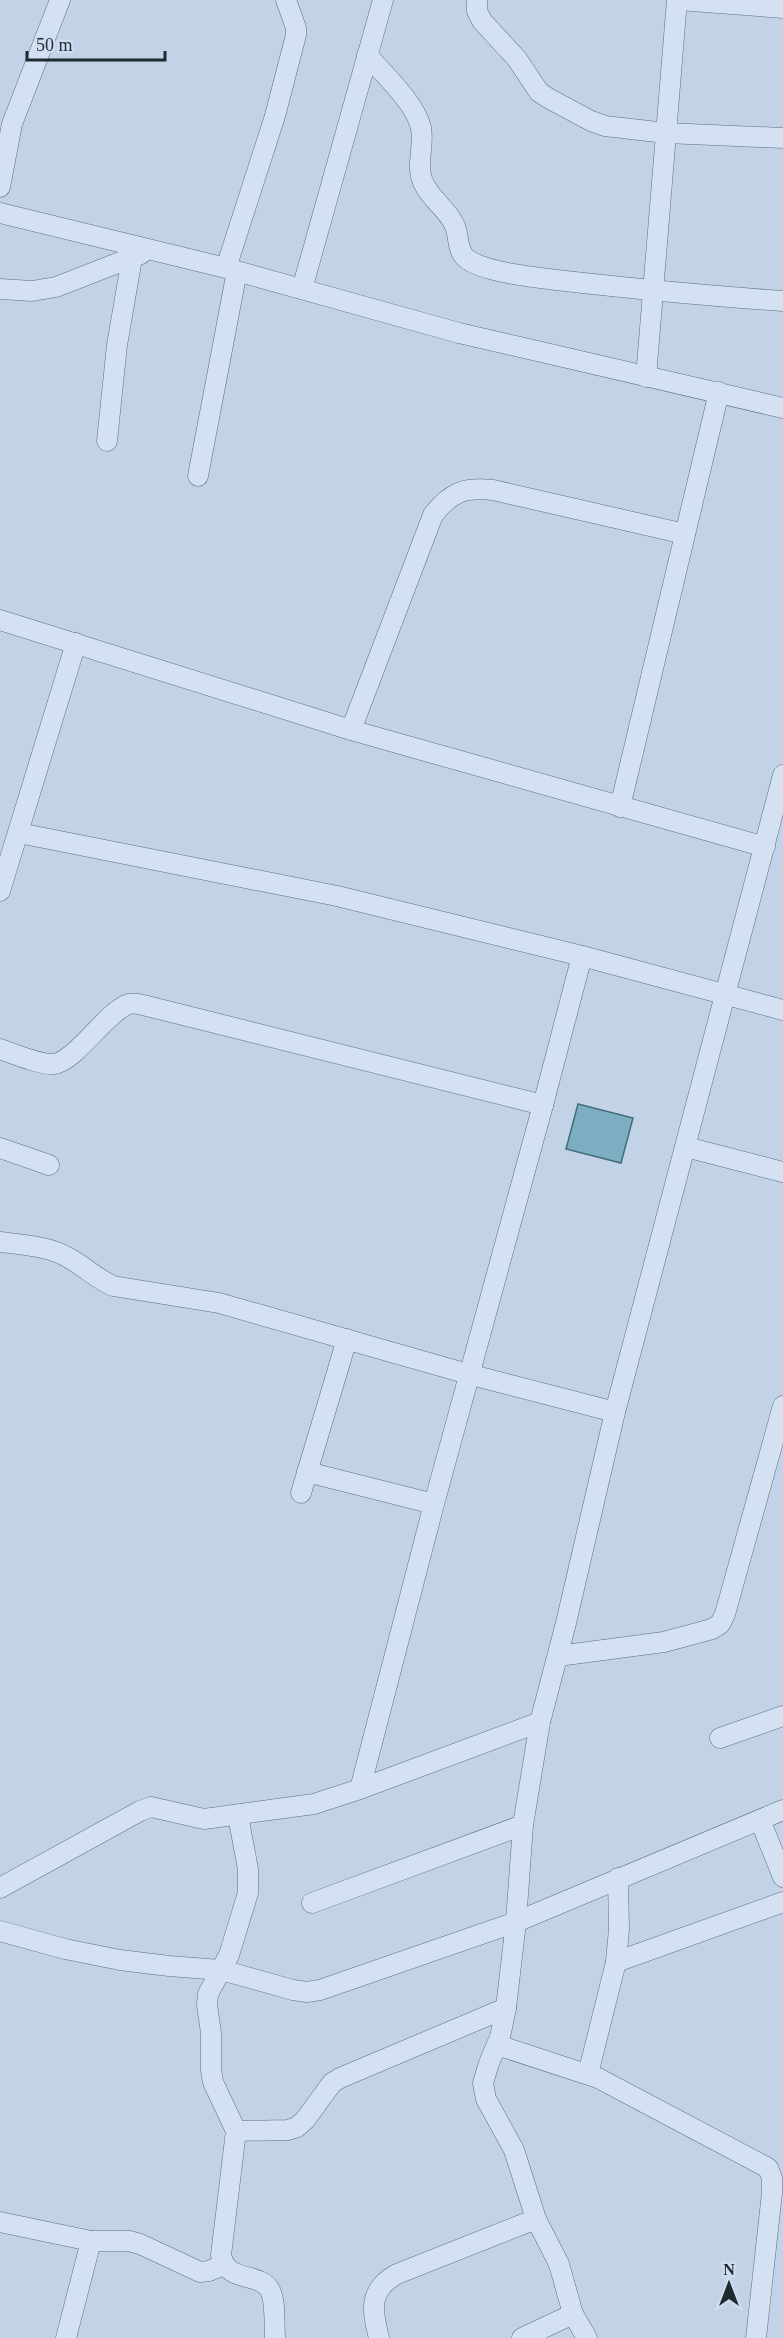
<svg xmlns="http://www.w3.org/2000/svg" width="783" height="2338" font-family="'Times New Roman',serif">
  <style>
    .building { fill: #7cadc1; stroke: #446c7b; stroke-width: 1.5 }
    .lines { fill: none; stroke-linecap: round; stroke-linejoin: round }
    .minor-casing { stroke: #5b707f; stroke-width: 21 }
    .minor { stroke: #d4e1f3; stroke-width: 20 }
  </style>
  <rect width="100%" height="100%" fill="#c2d2e7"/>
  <!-- building -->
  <path class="building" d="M 578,1104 L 633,1118 L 621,1163 L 566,1149 Z"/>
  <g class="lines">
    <defs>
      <g id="minor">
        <path d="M 477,0 L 477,11 L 482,21 L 517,59 L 539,92 L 548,98 L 591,121 L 605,126 L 666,133 L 783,138"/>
        <path d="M 679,0 L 783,8"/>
        <path d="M 367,55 C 383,73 416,104 421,128 C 425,147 414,168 425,186 C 433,201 448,210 455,226 C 459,236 457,252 467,259 C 485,273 542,278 565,281 C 637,289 710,296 783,301"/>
        <path d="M 0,187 L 12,124 L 60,0"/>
        <path d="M 0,213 L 226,268 L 459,333 L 783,408"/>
        <path d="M 226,268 L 275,116 L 296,35 L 296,28 L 286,0"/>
        <path d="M 0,289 L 32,291 L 56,287 L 141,254"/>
        <path d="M 302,289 L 383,0"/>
        <path d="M 646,377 L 677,0"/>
        <path d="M 107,441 L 117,345 L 132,258"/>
        <path d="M 198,476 L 237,271"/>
        <path d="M 0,620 L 351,730 L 765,847"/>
        <path d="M 351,730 L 433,515 C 451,492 464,487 493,490 L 685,534"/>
        <path d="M 620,807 L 719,392"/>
        <path d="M 19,833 L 337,896 L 582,956 L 543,1105 L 434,1504 L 360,1789"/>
        <path d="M 0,891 L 76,643"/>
        <path d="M 582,956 L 783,1010"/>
        <path d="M 0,1049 C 14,1054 40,1065 54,1064 C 76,1061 109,1009 129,1004 C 133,1003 139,1004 143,1005 L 543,1105"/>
        <path d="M 686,1147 L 783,1172"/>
        <path d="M 0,1148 L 49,1165"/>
        <path d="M 0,1242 C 23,1245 49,1246 69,1258 C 85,1267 97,1279 113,1286 L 219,1303 L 468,1374 L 615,1412"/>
        <path d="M 307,1472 L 434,1504"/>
        <path d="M 301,1493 L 347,1339"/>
        <path d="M 558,1656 L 664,1642 L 712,1629 L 720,1624 L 725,1614 L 783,1406"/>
        <path d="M 720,1738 L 783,1716"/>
        <path d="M 238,1816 L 248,1869 L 248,1893 L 229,1955 L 208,1994 L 207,2005 L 211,2033 L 211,2070 L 213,2082 L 236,2131 L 221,2255 C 227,2284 259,2271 270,2290 C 276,2302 274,2324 275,2338"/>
        <path d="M 760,1820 L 783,1877"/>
        <path d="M 0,1888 L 140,1811 L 151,1807 L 204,1819 L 314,1804 L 360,1789 L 540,1722"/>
        <path d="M 312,1903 L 523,1825"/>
        <path d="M 0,1931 L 65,1949 L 120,1960 L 169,1966 L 221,1970 L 293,1990 L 307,1992 L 320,1990 L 516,1922 L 783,1810"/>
        <path d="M 616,1962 L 783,1902"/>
        <path d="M 497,2045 L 598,2078 L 768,2168 L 772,2178 L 772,2193 L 756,2338"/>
        <path d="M 588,2074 L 616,1962 L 619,1929 L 618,1878"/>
        <path d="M 236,2131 L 288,2130 L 297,2127 L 305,2120 L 332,2083 L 340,2078 L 506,2008"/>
        <path d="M 0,2222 L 91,2241 L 129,2241 L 140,2244 L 200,2272 L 209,2271 L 223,2265"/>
        <path d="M 66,2338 L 91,2241"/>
        <path d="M 379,2338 C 372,2310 368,2290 397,2274 L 536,2219"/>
        <path d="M 522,2338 L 573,2314"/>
        <path d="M 587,2338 L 573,2314 L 559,2264 L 536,2219 L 514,2150 L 486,2099 L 483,2083 L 489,2063 L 500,2037 L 506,2008 L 516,1922 L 523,1825 L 540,1722 L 566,1623 L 615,1412 L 783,775"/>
      </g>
    </defs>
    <!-- minor casing -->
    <use href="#minor" class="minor-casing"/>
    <!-- minor -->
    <use href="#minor" class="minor"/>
  </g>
  <!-- north arrow -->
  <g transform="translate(729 2284)" stroke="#d0ddf0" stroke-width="4.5" paint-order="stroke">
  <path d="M0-4.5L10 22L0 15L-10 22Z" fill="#1e2a30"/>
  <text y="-9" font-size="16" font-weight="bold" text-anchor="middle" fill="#1e2a30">N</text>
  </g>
  <!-- scale -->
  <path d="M27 51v9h138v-9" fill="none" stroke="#1e2a30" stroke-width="3"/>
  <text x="36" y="51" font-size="18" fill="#1e2a30" stroke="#d0ddf0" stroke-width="4.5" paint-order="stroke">50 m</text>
</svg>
